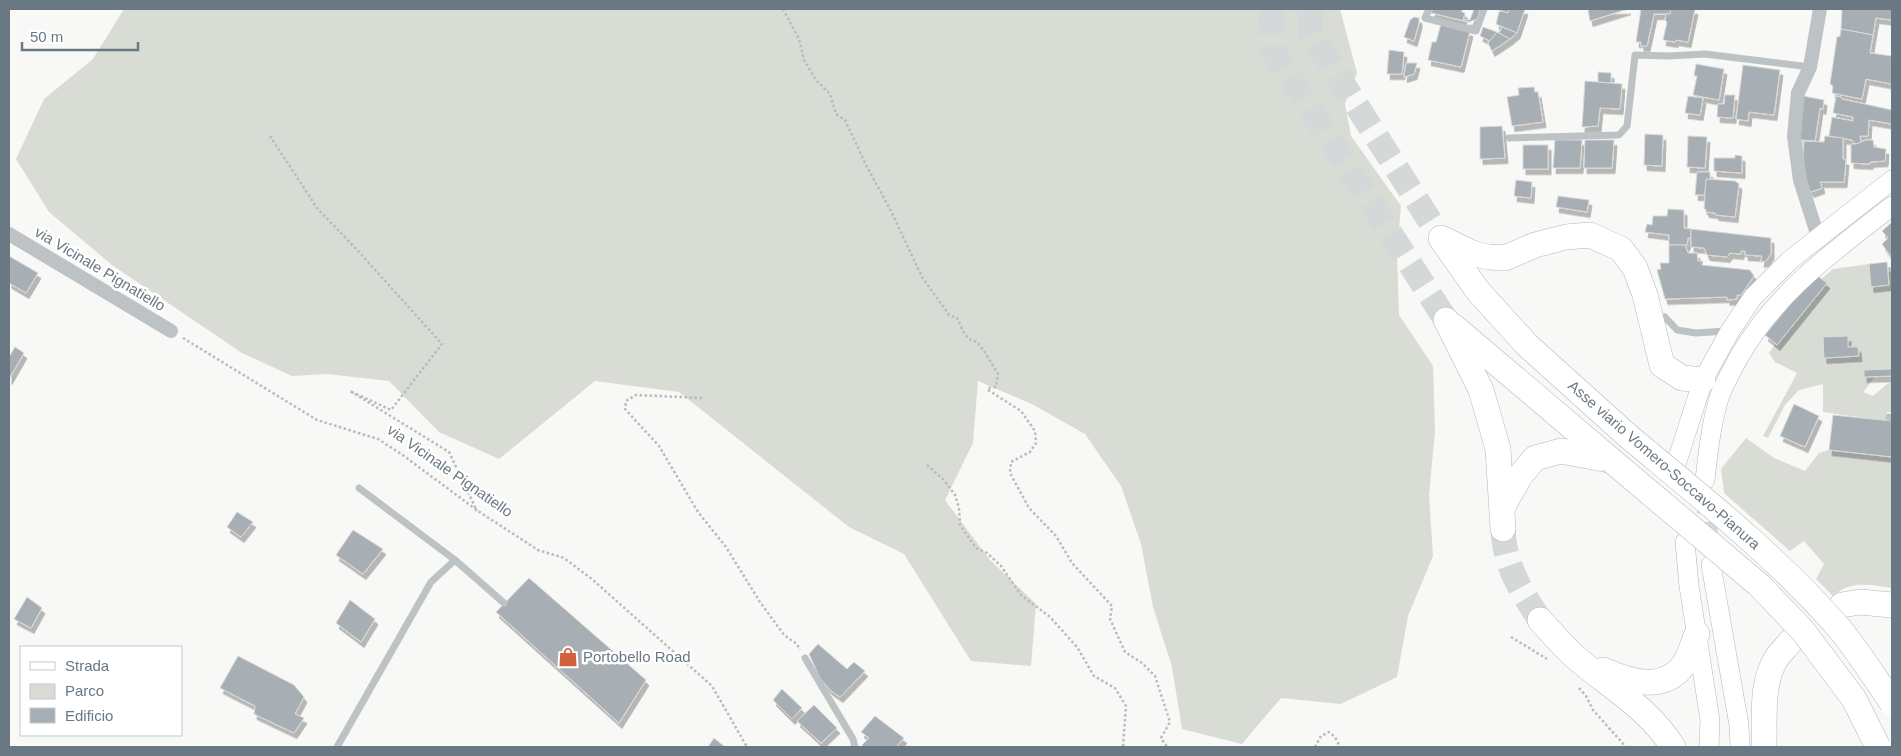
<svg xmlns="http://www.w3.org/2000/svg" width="1901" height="756" font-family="Helvetica,sans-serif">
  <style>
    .green { fill: #d8dcd5; fill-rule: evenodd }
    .building { fill: #a8afb4; stroke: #d9dad8; filter: url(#shadow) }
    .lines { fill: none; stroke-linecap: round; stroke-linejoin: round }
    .secondary-tunnel { stroke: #d4d8d9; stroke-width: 19; stroke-dasharray: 19 9; stroke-linecap: butt }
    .highway-tunnel { stroke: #d4d8d9; stroke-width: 25; stroke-dasharray: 25 12; stroke-linecap: butt }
    .secondary-casing { stroke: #b2b7bb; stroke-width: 20 }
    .highway-casing { stroke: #b3b7ba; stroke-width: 26 }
    .path { stroke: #b8bbbe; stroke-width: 2.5; stroke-dasharray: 2.5 2.5; stroke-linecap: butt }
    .lane { stroke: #bdc2c5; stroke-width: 7 }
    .street { stroke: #bdc2c5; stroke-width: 14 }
    .secondary { stroke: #fff; stroke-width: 19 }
    .highway { stroke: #fff; stroke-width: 25 }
    .highway-bridge-casing { stroke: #b3b7ba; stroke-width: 26; stroke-linecap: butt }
    .highway-bridge { stroke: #fff; stroke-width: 25 }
    .labels { text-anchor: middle; stroke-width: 5; stroke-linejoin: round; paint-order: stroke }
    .street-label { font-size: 15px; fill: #6a7883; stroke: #fff }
    .poi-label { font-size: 15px; fill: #6a7883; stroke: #fff; text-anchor: start }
  </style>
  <defs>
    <filter id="shadow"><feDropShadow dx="3" dy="5.5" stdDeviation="0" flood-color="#0004"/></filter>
  </defs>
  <rect width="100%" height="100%" fill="#f8f8f6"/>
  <!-- green -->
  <g class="green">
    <path d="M 124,9 L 1340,9 L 1357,73 L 1345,104 L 1351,136 L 1401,206 L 1397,253 L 1399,315 L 1433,366 L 1435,431 L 1429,496 L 1433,556 L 1408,616 L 1397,677 L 1341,704 L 1281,698 L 1242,744 L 1182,729 L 1172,667 L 1153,607 L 1141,544 L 1121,486 L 1085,434 L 1032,404 L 978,381 L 973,443 L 945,500 L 990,560 L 1036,604 L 1031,666 L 971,661 L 904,554 L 849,527 L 679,392 L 595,381 L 499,459 L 439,432 L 389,381 L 327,374 L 292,376 L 242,353 L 112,265 L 49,212 L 16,159 L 44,99 L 93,59 Z"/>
    <path d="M 1869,264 L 1871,287 L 1888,285 L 1887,272 L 1891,272 L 1892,369 L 1864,370 L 1864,377 L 1875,377 L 1863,392 L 1873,396 L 1887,384 L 1892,382 L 1892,412 L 1887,412 L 1887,421 L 1823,412 L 1823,384 L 1799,390 L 1785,405 L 1768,438 L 1763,436 L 1797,373 L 1775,362 L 1769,353 L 1821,279 L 1833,269 ZM 1848,336 L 1848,347 L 1858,347 L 1859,356 L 1824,358 L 1823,337 Z"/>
    <path d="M 1746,438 L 1774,458 L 1805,471 L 1819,453 L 1829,450 L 1892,457 L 1892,588 C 1869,585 1852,580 1833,596 L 1816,579 L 1824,564 L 1804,541 L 1790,551 L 1724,493 L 1721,469 Z"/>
  </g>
  <!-- building -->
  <g class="building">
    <path d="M 1433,9 L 1462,9 L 1462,12 L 1465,13 L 1463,20 L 1470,20 L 1474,9 L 1480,9 L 1477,19 L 1469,22 L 1431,13 Z"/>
    <path d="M 1496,9 L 1509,9 L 1508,13 Z"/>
    <path d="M 1509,9 L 1525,9 L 1517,33 L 1496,24 L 1499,12 L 1501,11 L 1508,13 Z"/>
    <path d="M 1588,9 L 1628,9 L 1590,21 Z"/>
    <path d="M 1641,9 L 1671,9 L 1670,14 L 1654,14 L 1647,46 L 1641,46 L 1641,42 L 1636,42 Z"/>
    <path d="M 1671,9 L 1695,9 L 1688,42 L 1676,40 L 1675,42 L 1663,40 L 1667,22 L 1665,20 L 1666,14 L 1670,14 Z"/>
    <path d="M 1842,9 L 1892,9 L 1892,20 L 1876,18 L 1873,35 L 1841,29 Z"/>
    <path d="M 1414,17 L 1419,18 L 1419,23 L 1414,41 L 1404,37 L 1410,20 Z"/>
    <path d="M 1441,24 L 1470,31 L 1461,67 L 1428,60 L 1432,42 L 1436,42 Z"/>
    <path d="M 1483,27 L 1497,32 L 1490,41 L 1480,36 Z"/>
    <path d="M 1502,27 L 1517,33 L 1510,39 L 1499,33 Z"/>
    <path d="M 1841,29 L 1873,35 L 1870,53 L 1892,56 L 1892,84 L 1866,79 L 1862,99 L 1832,93 L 1833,86 L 1830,84 L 1837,37 L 1840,36 Z"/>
    <path d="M 1497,32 L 1510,39 L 1492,51 L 1488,43 Z"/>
    <path d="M 1389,50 L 1404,52 L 1402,74 L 1387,74 Z"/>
    <path d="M 1406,63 L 1417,63 L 1414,74 L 1404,77 Z"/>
    <path d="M 1696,64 L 1724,69 L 1719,100 L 1693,95 L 1697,76 L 1694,76 Z"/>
    <path d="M 1743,65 L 1780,70 L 1774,115 L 1749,112 L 1748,121 L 1736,119 Z"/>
    <path d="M 1598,72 L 1611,73 L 1611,83 L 1598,82 Z"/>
    <path d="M 1585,81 L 1622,84 L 1620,109 L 1600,108 L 1598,126 L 1582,127 Z"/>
    <path d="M 1534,87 L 1535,92 L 1538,92 L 1543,122 L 1512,126 L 1507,97 L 1519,95 L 1518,88 Z"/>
    <path d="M 1725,95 L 1735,95 L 1733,118 L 1717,117 L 1718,104 L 1724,104 Z"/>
    <path d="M 1688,96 L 1703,98 L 1700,115 L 1685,113 Z"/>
    <path d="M 1803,96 L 1824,100 L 1823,109 L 1820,108 L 1815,141 L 1800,140 Z"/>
    <path d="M 1836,96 L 1841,97 L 1842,99 L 1892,110 L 1892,124 L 1869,120 L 1868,136 L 1860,136 L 1861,142 L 1856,144 L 1852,140 L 1829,136 L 1832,117 L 1853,121 L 1853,117 L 1833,113 Z"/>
    <path d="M 1502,126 L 1505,158 L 1480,159 L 1480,127 Z"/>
    <path d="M 1645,134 L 1663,135 L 1662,166 L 1644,165 Z"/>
    <path d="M 1688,136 L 1707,137 L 1705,168 L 1687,167 Z"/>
    <path d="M 1825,136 L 1843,138 L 1843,159 L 1846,160 L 1844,182 L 1820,182 L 1822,188 L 1811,192 L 1802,175 L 1804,141 L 1824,142 Z"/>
    <path d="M 1555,140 L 1582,140 L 1580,168 L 1553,168 Z"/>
    <path d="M 1585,140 L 1614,140 L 1612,168 L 1584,168 Z"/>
    <path d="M 1866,140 L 1873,140 L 1874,147 L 1886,149 L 1885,161 L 1870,162 L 1870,164 L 1851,163 L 1851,144 L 1856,144 Z"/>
    <rect x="1523" y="145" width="25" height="24"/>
    <path d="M 1735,155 L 1742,156 L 1742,173 L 1714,171 L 1714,158 L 1735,158 Z"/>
    <path d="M 1697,172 L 1710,172 L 1710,180 L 1706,179 L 1705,195 L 1695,195 Z"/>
    <path d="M 1706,179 L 1735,181 L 1739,184 L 1735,217 L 1716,215 L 1715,213 L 1706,212 L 1706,209 L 1704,209 Z"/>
    <path d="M 1516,180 L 1532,182 L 1531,198 L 1514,196 Z"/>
    <path d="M 1558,196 L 1589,200 L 1587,212 L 1556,207 Z"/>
    <path d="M 1668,209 L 1684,210 L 1684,228 L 1691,229 L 1691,238 L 1688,238 L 1687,245 L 1669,245 L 1669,235 L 1645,232 L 1647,224 L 1652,225 L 1653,216 L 1667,216 Z"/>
    <path d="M 1892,222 L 1892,258 L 1882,244 L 1888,238 L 1882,231 Z"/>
    <path d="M 1691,229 L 1771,238 L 1771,254 L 1766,261 L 1761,262 L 1762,256 L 1745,255 L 1745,251 L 1741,251 L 1741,254 L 1730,253 L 1727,257 L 1707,255 L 1704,248 L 1691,247 Z"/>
    <path d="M 1669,245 L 1685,245 L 1688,253 L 1697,253 L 1698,261 L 1703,261 L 1702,265 L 1750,270 L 1754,276 L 1741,295 L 1737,295 L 1737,299 L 1727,300 L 1727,297 L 1665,299 L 1657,270 L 1661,269 L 1660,263 L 1669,263 Z"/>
    <path d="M 9,256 L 38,273 L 26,293 L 9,283 Z"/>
    <path d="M 1887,262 L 1889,285 L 1871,287 L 1869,264 Z"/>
    <path d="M 1815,274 L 1827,283 L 1777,345 L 1765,335 Z"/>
    <path d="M 1848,336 L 1848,347 L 1858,347 L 1859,356 L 1824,358 L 1823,337 Z"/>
    <path d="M 15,347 L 24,353 L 9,379 L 9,357 Z"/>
    <path d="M 1892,369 L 1892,376 L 1864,377 L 1864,370 Z"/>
    <path d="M 1794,404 L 1819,416 L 1805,447 L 1780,436 Z"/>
    <path d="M 1833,415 L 1892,421 L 1892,457 L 1829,450 Z"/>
    <path d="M 237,512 L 253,522 L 241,537 L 227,527 Z"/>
    <path d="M 353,530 L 383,549 L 363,574 L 336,555 Z"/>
    <path d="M 529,578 L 646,680 L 619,723 L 496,612 Z"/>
    <path d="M 27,597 L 42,608 L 31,628 L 14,619 Z"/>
    <path d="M 350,600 L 375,619 L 361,642 L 336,623 Z"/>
    <path d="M 818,644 L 847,669 L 854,662 L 865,671 L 840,697 L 830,690 L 820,678 L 809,654 Z"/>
    <path d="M 238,656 L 294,685 L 304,697 L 295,714 L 304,718 L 294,733 L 254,714 L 255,706 L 220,688 Z"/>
    <path d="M 782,689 L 802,708 L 792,719 L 773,700 Z"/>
    <path d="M 814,705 L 837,728 L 821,743 L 797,721 Z"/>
    <path d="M 875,716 L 904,738 L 896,747 L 864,747 L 862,745 L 869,738 L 861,732 Z"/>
    <path d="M 714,738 L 725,747 L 708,747 Z"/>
  </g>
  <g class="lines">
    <!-- secondary-tunnel -->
    <path class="secondary-tunnel" d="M 1705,494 L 1710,551"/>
    <!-- highway-tunnel -->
    <g class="highway-tunnel">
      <path d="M 1270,9 L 1273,51 L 1446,320"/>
      <path d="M 1310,9 L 1310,32 L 1435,229"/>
      <path d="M 1503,529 C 1504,565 1521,591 1540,620"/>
    </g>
    <defs>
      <g id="secondary">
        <path d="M 1677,461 L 1703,380 L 1730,331 L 1753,297 L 1790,260 L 1892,180"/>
        <path d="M 1705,480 C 1708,453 1711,425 1719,398 C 1724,384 1732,370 1739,357 C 1777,291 1833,252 1892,206"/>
        <path d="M 1685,542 L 1689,586 L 1710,720 L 1709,747"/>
        <path d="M 1711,565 L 1739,725 L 1740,747"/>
      </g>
      <g id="highway">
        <path d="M 1441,238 L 1472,253 L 1488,257 L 1505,258 L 1535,245 L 1566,237 L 1590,235 L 1621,249 L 1635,268 L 1645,295 L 1662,365 L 1682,378 L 1703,380"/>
        <path d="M 1442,240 L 1478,291 L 1527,345 L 1628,436"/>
        <path d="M 1446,320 L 1481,390 L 1498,449 L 1503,529"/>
        <path d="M 1453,326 L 1611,460"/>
        <path d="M 1502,508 L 1520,476 L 1535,458 L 1561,451 L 1609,460"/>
        <path d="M 1842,605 L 1860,602 L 1892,605"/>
        <path d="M 1540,620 C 1551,632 1562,645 1574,656 C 1608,686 1649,708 1673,747"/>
        <path d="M 1603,670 C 1630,682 1665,693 1685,663 C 1690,655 1693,643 1697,634"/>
        <path d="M 1764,747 C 1765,718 1760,681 1778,656 C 1782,651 1787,646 1791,641"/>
      </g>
    </defs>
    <!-- secondary casing -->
    <use href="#secondary" class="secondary-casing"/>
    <!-- highway casing -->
    <use href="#highway" class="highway-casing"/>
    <!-- path -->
    <g class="path">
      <path d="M 783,9 L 799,39 L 804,60 L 816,80 L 830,94 L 836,114 L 845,120 L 866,165 L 891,211 L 922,277 L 949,315 L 957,318 L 964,333 L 969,339 L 977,342 L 984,351 L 998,374 L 996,387 L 988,388 L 988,390 L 1021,411 L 1035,431 L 1036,443 L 1030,452 L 1011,462 L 1010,473 L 1029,508 L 1056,536 L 1072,563 L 1112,606 L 1110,619 L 1125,652 L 1142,663 L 1155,676 L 1170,722 L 1161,738 L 1167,747"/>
      <path d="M 270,136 L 317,208 L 359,252 L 442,344 L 391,410 L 350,391 L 449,452 L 477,511"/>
      <path d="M 183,338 L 317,420 L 378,439 L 404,456 L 478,511 L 538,550 L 564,558 L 593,580 L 712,686 L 747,747"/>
      <path d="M 702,398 L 636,395 L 626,401 L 625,409 L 659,446 L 698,512 L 726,547 L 760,602 L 784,635 L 797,644 L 800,650"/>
      <path d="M 927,465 L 944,480 L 955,495 L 959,508 L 960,525 L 976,548 L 987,553 L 1001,566 L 1021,595 L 1050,617 L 1077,647 L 1094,676 L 1115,688 L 1126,706 L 1123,747"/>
      <path d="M 1511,637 L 1547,659"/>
      <path d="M 1579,688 L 1586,696 L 1593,710 L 1626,747"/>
      <path d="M 1315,747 L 1321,736 L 1329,732 L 1335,737 L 1339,745"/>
    </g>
    <!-- lane -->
    <g class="lane">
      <path d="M 1429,9 L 1425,18 L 1476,31 L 1484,9"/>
      <path d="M 1509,138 L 1619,135 L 1627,126 L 1635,55 L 1669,56 L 1705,54 L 1810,67"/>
      <path d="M 1665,317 L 1677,330 L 1696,333 L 1726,331"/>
      <path d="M 1889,417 L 1892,418"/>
      <path d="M 455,560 L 504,603"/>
      <path d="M 805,658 L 853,739 L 855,747"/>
      <path d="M 337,747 L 431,582 L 455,560 L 359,488"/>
    </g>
    <!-- street -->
    <g class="street">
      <path d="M 9,234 L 171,331"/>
      <path d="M 1818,237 L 1800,180 L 1794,136 L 1798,93 L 1810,67 L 1820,9"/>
    </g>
    <!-- secondary -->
    <use href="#secondary" class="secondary"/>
    <!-- highway -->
    <use href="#highway" class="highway"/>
    <defs>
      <g id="highway-bridge">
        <path d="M 1628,436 C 1701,497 1776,556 1839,628 C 1858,651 1875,678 1892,703"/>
        <path d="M 1611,460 L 1759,585 L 1803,631 L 1854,699 L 1878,747"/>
      </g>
    </defs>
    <!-- highway-bridge casing -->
    <use href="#highway-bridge" class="highway-bridge-casing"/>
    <!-- highway-bridge -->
    <use href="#highway-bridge" class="highway-bridge"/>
  </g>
  <!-- icons -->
  <defs>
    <symbol id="shop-bare" viewBox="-9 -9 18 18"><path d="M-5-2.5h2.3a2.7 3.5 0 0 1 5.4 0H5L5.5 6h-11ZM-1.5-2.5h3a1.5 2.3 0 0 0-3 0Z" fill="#d0633e" stroke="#fff" stroke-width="2.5" paint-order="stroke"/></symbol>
  </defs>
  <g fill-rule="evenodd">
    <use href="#shop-bare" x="554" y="643" width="28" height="28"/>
  </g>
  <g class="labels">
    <!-- street labels -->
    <g class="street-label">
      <text transform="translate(100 269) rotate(31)" y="5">via Vicinale Pignatiello</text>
      <text transform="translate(1664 465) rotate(41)" y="5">Asse viario Vomero-Soccavo-Pianura</text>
      <text transform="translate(450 471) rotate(35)" y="5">via Vicinale Pignatiello</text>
    </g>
    <!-- poi labels -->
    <g class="poi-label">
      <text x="583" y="662">Portobello Road</text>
    </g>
  </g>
  <!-- border -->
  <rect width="1901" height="756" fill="none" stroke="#6a7883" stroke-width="20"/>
  <!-- legend -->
  <rect x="20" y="646" width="162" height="90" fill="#ffffff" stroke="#c3c9cd"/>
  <rect x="30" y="662" width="25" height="8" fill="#ffffff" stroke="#c3c9cd"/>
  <text x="65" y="671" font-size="15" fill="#6a7883">Strada</text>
  <rect x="30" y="684" width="25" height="15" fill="#d8dcd5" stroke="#c3c9cd"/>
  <text x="65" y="696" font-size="15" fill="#6a7883">Parco</text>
  <rect x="30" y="708" width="25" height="15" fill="#a8afb4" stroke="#c3c9cd"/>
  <text x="65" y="721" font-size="15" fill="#6a7883">Edificio</text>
  <!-- scale -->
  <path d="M22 42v8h116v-8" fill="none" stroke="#6a7883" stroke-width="2.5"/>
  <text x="30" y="42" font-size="15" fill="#6a7883" stroke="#ffffff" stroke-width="4" paint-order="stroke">50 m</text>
</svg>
